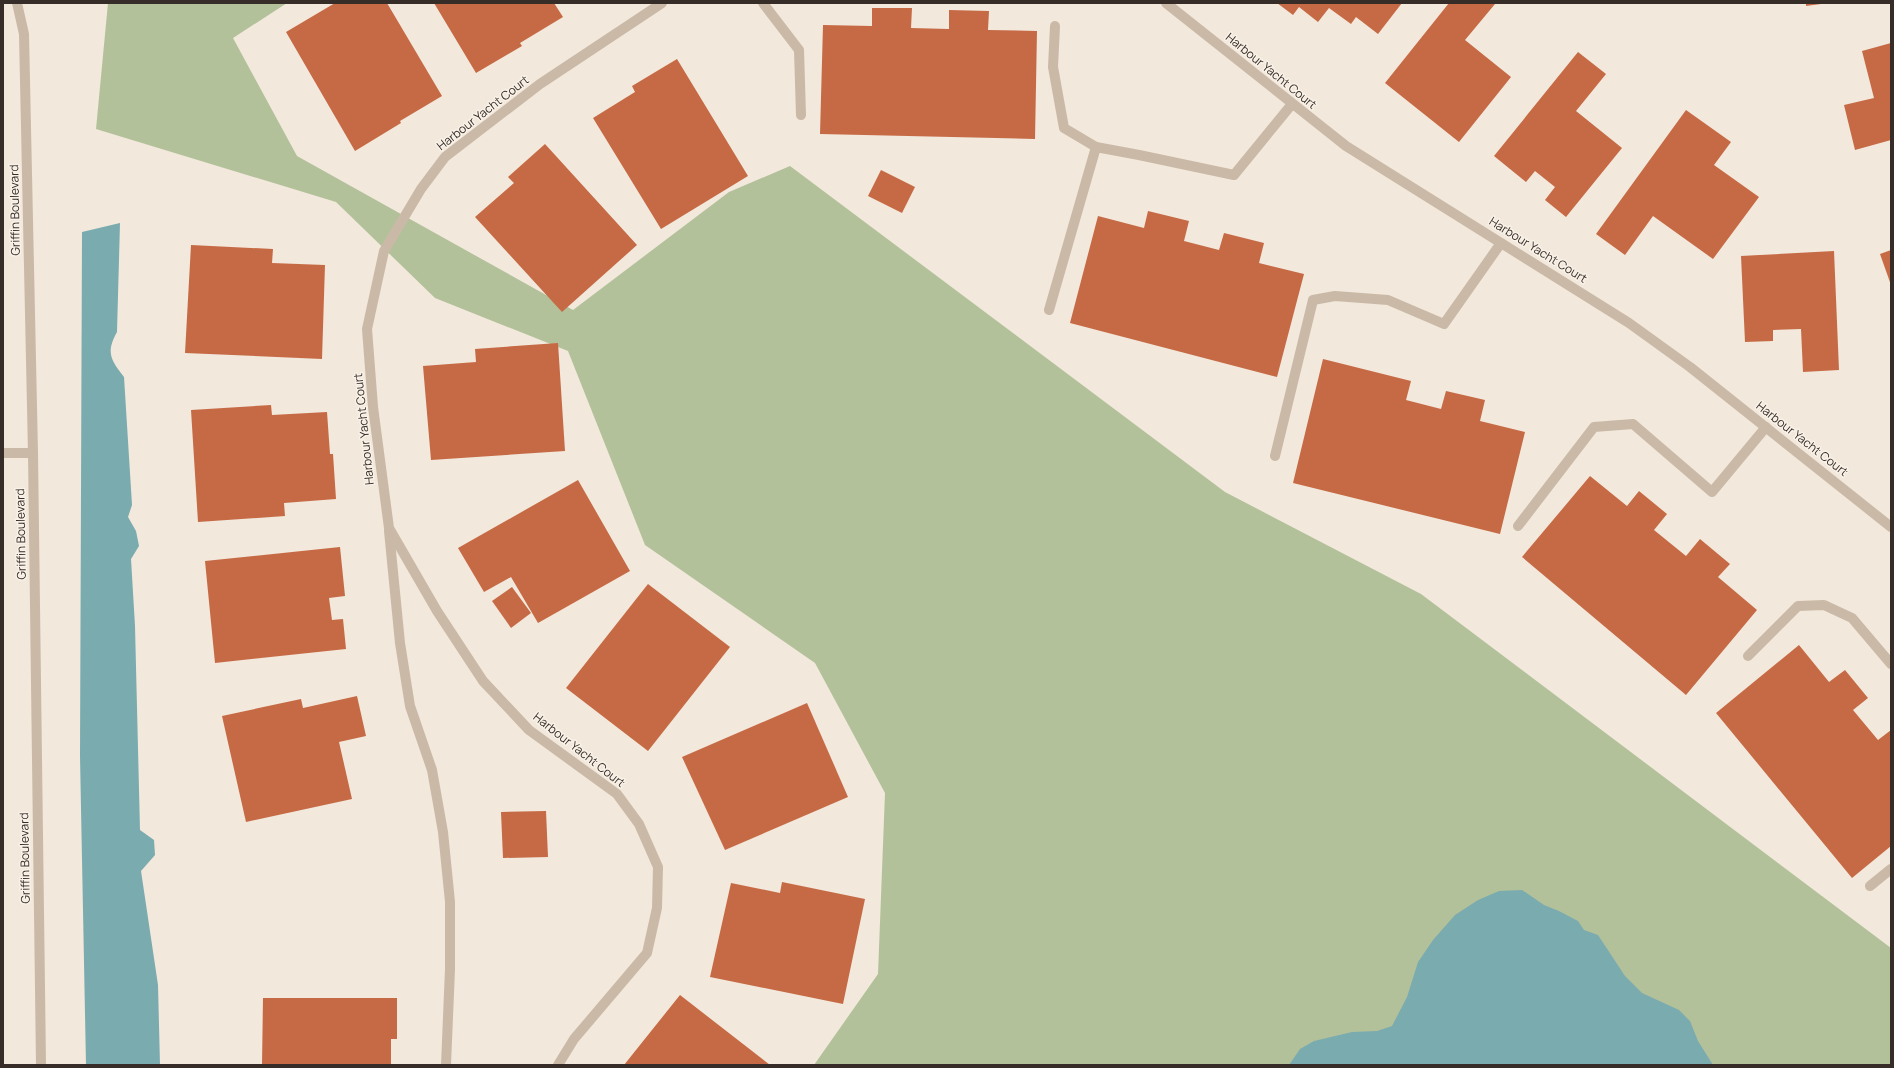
<svg xmlns="http://www.w3.org/2000/svg" width="1894" height="1068" font-family="Manrope,sans-serif">
  <style>
    .green { fill: #b3c19b }
    .water { fill: #7aabaf }
    .building { fill: #c66a45 }
    .lines { fill: none; stroke-linecap: round; stroke-linejoin: round }
    .minor { stroke: #cab9a7; stroke-width: 10 }
    .labels { text-anchor: middle; stroke-width: 3; stroke-linejoin: round; paint-order: stroke }
    .street-label { font-size: 12px; fill: #372d28; stroke: #f9f2e8 }
  </style>
  <rect width="100%" height="100%" fill="#f2e8db"/>
  <!-- green -->
  <path class="green" d="M 108,3 L 287,3 L 233,38 L 297,156 L 573,310 L 729,192 L 790,166 L 1225,492 L 1421,594 L 1891,948 L 1891,1065 L 814,1065 L 878,974 L 885,793 L 815,663 L 645,545 L 568,351 L 435,298 L 336,202 L 96,129 Z"/>
  <!-- water -->
  <g class="water">
    <path d="M 120,223 L 117,332 C 106,352 110,359 124,377 L 132,505 L 128,517 L 136,531 L 139,546 L 131,559 L 135,626 L 140,830 L 154,840 L 155,855 L 141,871 L 158,985 L 160,1065 L 86,1065 L 80,756 L 82,232 Z"/>
    <path d="M 1522,890 L 1544,905 L 1559,911 L 1578,921 L 1584,930 L 1598,935 L 1625,976 L 1642,993 L 1679,1010 L 1690,1021 L 1698,1041 L 1713,1065 L 1289,1065 L 1300,1049 L 1314,1041 L 1352,1032 L 1377,1031 L 1392,1026 L 1407,997 L 1418,962 L 1433,940 L 1455,915 L 1478,900 L 1499,891 Z"/>
  </g>
  <!-- building -->
  <g class="building">
    <path d="M 335,3 L 387,3 L 442,96 L 400,121 L 401,123 L 355,151 L 286,32 Z"/>
    <path d="M 434,3 L 554,3 L 563,17 L 520,43 L 522,46 L 476,73 Z"/>
    <path d="M 1277,3 L 1402,3 L 1378,34 L 1356,17 L 1351,24 L 1329,8 L 1318,22 L 1299,7 L 1293,15 Z"/>
    <path d="M 1449,3 L 1495,4 L 1465,40 L 1511,77 L 1459,142 L 1385,83 Z"/>
    <path d="M 1806,3 L 1821,3 L 1821,4 L 1806,6 Z"/>
    <path d="M 872,8 L 912,8 L 911,28 L 949,29 L 949,10 L 989,11 L 988,30 L 1037,31 L 1035,139 L 820,134 L 823,25 L 872,26 Z"/>
    <path d="M 1891,43 L 1891,140 L 1855,150 L 1844,105 L 1874,98 L 1862,51 Z"/>
    <path d="M 1578,52 L 1606,74 L 1576,111 L 1622,148 L 1566,217 L 1545,200 L 1555,187 L 1535,171 L 1526,182 L 1494,156 Z"/>
    <path d="M 677,59 L 748,176 L 661,229 L 593,118 L 635,92 L 632,86 Z"/>
    <path d="M 1686,110 L 1731,142 L 1714,165 L 1759,197 L 1713,259 L 1653,216 L 1625,255 L 1596,234 Z"/>
    <path d="M 545,144 L 637,245 L 562,312 L 475,217 L 514,183 L 508,177 Z"/>
    <path d="M 881,170 L 915,187 L 902,213 L 868,196 Z"/>
    <path d="M 1148,211 L 1189,221 L 1184,241 L 1219,250 L 1224,233 L 1264,243 L 1259,263 L 1304,274 L 1277,377 L 1070,323 L 1098,216 L 1144,228 Z"/>
    <path d="M 191,245 L 273,249 L 272,263 L 325,265 L 322,359 L 185,353 Z"/>
    <path d="M 1891,250 L 1891,285 L 1880,254 Z"/>
    <path d="M 1834,251 L 1839,370 L 1803,372 L 1801,329 L 1773,330 L 1773,341 L 1745,342 L 1741,256 Z"/>
    <path d="M 558,343 L 565,451 L 431,460 L 423,366 L 476,362 L 475,349 Z"/>
    <path d="M 1323,359 L 1411,381 L 1406,400 L 1441,409 L 1446,391 L 1485,400 L 1480,421 L 1525,432 L 1500,534 L 1293,483 Z"/>
    <path d="M 271,405 L 272,415 L 327,412 L 330,454 L 333,454 L 336,499 L 284,503 L 285,516 L 198,522 L 191,410 Z"/>
    <path d="M 1590,476 L 1627,506 L 1639,491 L 1667,514 L 1654,530 L 1686,556 L 1700,539 L 1730,564 L 1718,577 L 1757,610 L 1686,695 L 1522,557 Z"/>
    <path d="M 578,480 L 630,571 L 538,623 L 511,577 L 484,592 L 458,548 Z"/>
    <path d="M 340,547 L 345,596 L 329,598 L 332,620 L 343,619 L 346,649 L 215,663 L 205,561 Z"/>
    <path d="M 648,584 L 730,647 L 648,751 L 566,688 Z"/>
    <path d="M 512,587 L 531,613 L 511,628 L 492,601 Z"/>
    <path d="M 1799,645 L 1829,682 L 1845,670 L 1868,698 L 1853,710 L 1878,740 L 1891,730 L 1891,846 L 1852,878 L 1716,713 Z"/>
    <path d="M 357,696 L 366,736 L 339,742 L 352,799 L 246,822 L 222,716 L 301,699 L 303,708 Z"/>
    <path d="M 807,703 L 848,797 L 725,850 L 682,757 Z"/>
    <path d="M 546,811 L 548,857 L 503,858 L 501,812 Z"/>
    <path d="M 782,882 L 865,899 L 843,1004 L 710,977 L 731,883 L 780,893 Z"/>
    <path d="M 680,995 L 770,1065 L 624,1065 Z"/>
    <path d="M 263,998 L 397,998 L 397,1039 L 391,1039 L 391,1065 L 262,1065 Z"/>
  </g>
  <g class="lines">
    <!-- minor -->
    <g class="minor">
      <path d="M 17,3 L 24,34 L 33,453 L 41,1065"/>
      <path d="M 763,3 L 799,50 L 801,115"/>
      <path d="M 1166,3 L 1346,146 L 1629,323 L 1690,367 L 1891,527"/>
      <path d="M 1055,26 L 1053,67 L 1064,128 L 1096,147"/>
      <path d="M 1049,310 L 1096,147 L 1139,155 L 1234,175 L 1292,104"/>
      <path d="M 3,453 L 33,453"/>
      <path d="M 1275,456 L 1313,300 L 1335,296 L 1388,300 L 1444,324 L 1501,243"/>
      <path d="M 1518,526 L 1594,427 L 1633,424 L 1712,492 L 1766,427"/>
      <path d="M 389,531 L 400,643 L 410,706 L 432,770 L 443,832 L 450,902 L 450,969 L 446,1065"/>
      <path d="M 1748,656 L 1798,606 L 1824,605 L 1852,618 L 1891,664"/>
      <path d="M 1870,886 L 1891,869"/>
      <path d="M 558,1065 L 574,1039 L 647,953 L 657,908 L 658,867 L 639,824 L 617,794 L 529,730 L 483,681 L 437,611 L 389,528 L 373,407 L 367,329 L 384,251 L 421,189 L 445,157 L 540,84 L 662,3"/>
    </g>
  </g>
  <g class="labels">
    <!-- street labels -->
    <g class="street-label">
      <text transform="translate(1271 71) rotate(39)" y="4">Harbour Yacht Court</text>
      <text transform="translate(483 113) rotate(-38)" y="4">Harbour Yacht Court</text>
      <text transform="translate(15 210) rotate(-91)" y="4">Griffin Boulevard</text>
      <text transform="translate(1538 250) rotate(32)" y="4">Harbour Yacht Court</text>
      <text transform="translate(364 429) rotate(-96)" y="4">Harbour Yacht Court</text>
      <text transform="translate(1802 439) rotate(38)" y="4">Harbour Yacht Court</text>
      <text transform="translate(21 534) rotate(-91)" y="4">Griffin Boulevard</text>
      <text transform="translate(579 750) rotate(38)" y="4">Harbour Yacht Court</text>
      <text transform="translate(25 858) rotate(-91)" y="4">Griffin Boulevard</text>
    </g>
  </g>
  <!-- border -->
  <rect width="1894" height="1068" fill="none" stroke="#372d28" stroke-width="8"/>
</svg>
